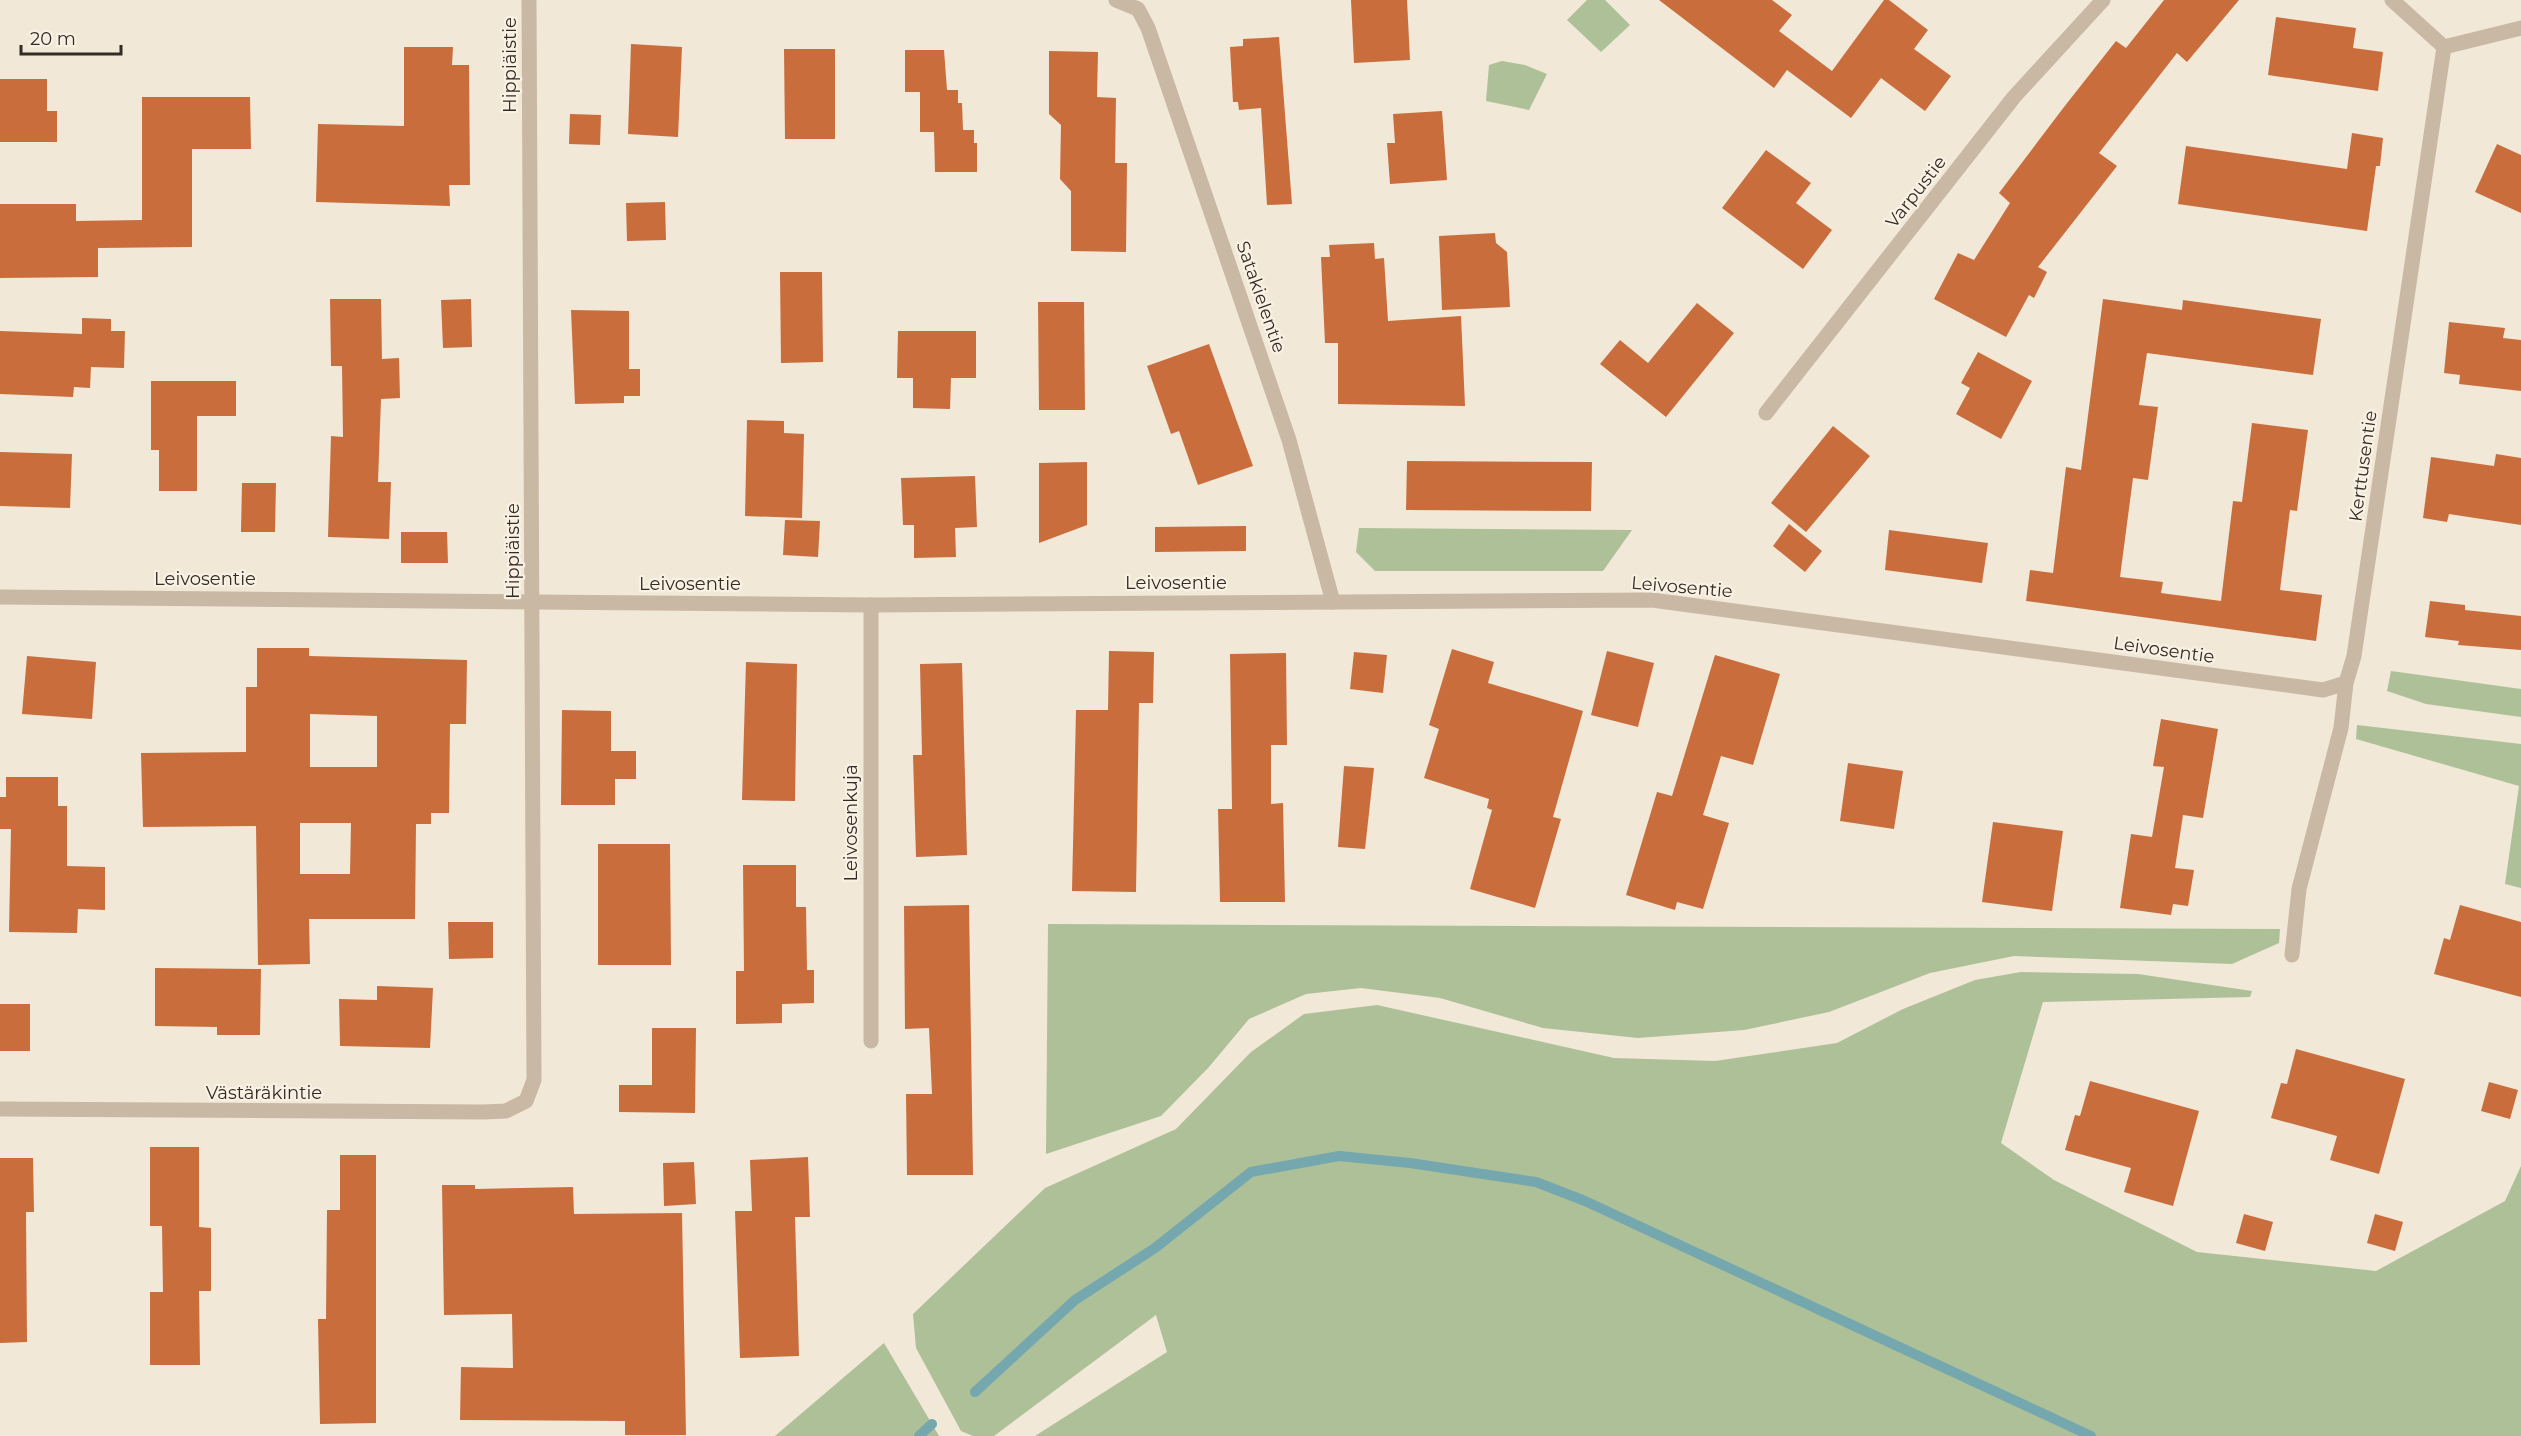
<svg xmlns="http://www.w3.org/2000/svg" width="2521" height="1436" font-family="Montserrat,sans-serif">
  <style>
    .green { fill: #aec097 }
    .lines { fill: none; stroke-linecap: round; stroke-linejoin: round }
    .stream { stroke: #75a7af; stroke-width: 10 }
    .building { fill: #c96d3d; fill-rule: evenodd }
    .street { stroke: #c9b8a3; stroke-width: 15 }
    .labels { text-anchor: middle; stroke-width: 4.5; stroke-linejoin: round; paint-order: stroke }
    .street-label { font-size: 18px; fill: #342b25; stroke: #f9f1e3 }
  </style>
  <rect width="100%" height="100%" fill="#f1e8d7"/>
  <!-- green -->
  <g class="green">
    <path d="M 1587,0 L 1605,0 L 1630,25 L 1601,52 L 1567,20 Z"/>
    <path d="M 1502,61 L 1525,65 L 1547,74 L 1529,110 L 1486,101 L 1489,65 Z"/>
    <path d="M 1359,528 L 1632,530 L 1603,571 L 1375,571 L 1356,552 Z"/>
    <path d="M 2391,671 L 2521,689 L 2521,717 L 2426,704 L 2387,691 Z"/>
    <path d="M 2357,725 L 2521,744 L 2521,888 L 2505,884 L 2519,786 L 2356,739 Z"/>
    <path d="M 1048,924 L 2280,929 L 2279,943 L 2232,964 L 2014,956 L 1930,973 L 1829,1012 L 1744,1030 L 1638,1038 L 1543,1028 L 1440,998 L 1361,988 L 1306,994 L 1249,1019 L 1209,1067 L 1161,1116 L 1046,1154 Z"/>
    <path d="M 2021,972 L 2138,974 L 2252,991 L 2250,997 L 2043,1002 L 2001,1143 L 2054,1180 L 2197,1252 L 2376,1271 L 2505,1201 L 2521,1166 L 2521,1436 L 1035,1436 L 1167,1352 L 1156,1315 L 994,1436 L 973,1436 L 961,1431 L 916,1348 L 913,1314 L 1045,1188 L 1176,1129 L 1251,1052 L 1304,1014 L 1377,1005 L 1614,1058 L 1715,1061 L 1837,1043 L 1903,1009 L 1975,980 Z"/>
    <path d="M 884,1343 L 939,1436 L 775,1436 Z"/>
  </g>
  <g class="lines">
    <!-- stream -->
    <g class="stream">
      <path d="M 975,1392 L 1075,1300 L 1155,1248 L 1251,1172 L 1339,1156 L 1410,1163 L 1536,1182 L 1585,1201 L 2091,1436"/>
      <path d="M 919,1436 L 932,1424"/>
    </g>
  </g>
  <!-- building -->
  <g class="building">
    <path d="M 1351,0 L 1407,0 L 1410,60 L 1354,63 Z"/>
    <path d="M 1659,0 L 1772,0 L 1792,15 L 1779,31 L 1832,71 L 1884,0 L 1889,0 L 1928,30 L 1914,49 L 1951,76 L 1925,111 L 1881,78 L 1851,118 L 1787,70 L 1774,88 Z"/>
    <path d="M 2164,0 L 2239,0 L 2187,62 L 2177,53 L 2099,153 L 2117,166 L 2038,267 L 2047,272 L 2034,298 L 2029,295 L 2006,337 L 1934,299 L 1958,253 L 1974,260 L 2010,203 L 1999,193 L 2064,107 L 2116,41 L 2126,48 Z"/>
    <path d="M 2276,17 L 2356,28 L 2353,48 L 2383,52 L 2378,91 L 2268,75 Z"/>
    <path d="M 1279,37 L 1292,204 L 1267,205 L 1261,108 L 1239,110 L 1238,102 L 1233,102 L 1230,47 L 1243,46 L 1243,39 Z"/>
    <path d="M 631,44 L 682,47 L 678,137 L 628,134 Z"/>
    <path d="M 404,47 L 453,47 L 452,65 L 469,65 L 470,185 L 449,185 L 450,206 L 316,202 L 318,124 L 404,126 Z"/>
    <path d="M 784,49 L 835,49 L 835,139 L 785,139 Z"/>
    <path d="M 905,50 L 944,50 L 947,90 L 958,90 L 958,103 L 962,103 L 963,130 L 974,130 L 974,143 L 977,143 L 977,172 L 935,172 L 934,132 L 920,132 L 920,92 L 905,92 Z"/>
    <path d="M 1049,51 L 1098,52 L 1097,97 L 1116,98 L 1115,163 L 1127,163 L 1126,252 L 1071,251 L 1071,191 L 1060,179 L 1061,125 L 1049,114 Z"/>
    <path d="M 0,79 L 47,79 L 47,111 L 57,111 L 57,142 L 0,142 Z"/>
    <path d="M 142,97 L 250,97 L 251,149 L 192,149 L 192,247 L 98,248 L 98,277 L 0,278 L 0,204 L 76,204 L 76,221 L 142,220 Z"/>
    <path d="M 1442,111 L 1447,180 L 1390,184 L 1387,143 L 1395,143 L 1393,114 Z"/>
    <path d="M 570,114 L 601,115 L 600,145 L 569,144 Z"/>
    <path d="M 2352,133 L 2383,138 L 2380,166 L 2376,166 L 2367,231 L 2178,204 L 2186,146 L 2347,169 Z"/>
    <path d="M 2497,144 L 2521,155 L 2521,213 L 2475,192 Z"/>
    <path d="M 1766,150 L 1811,183 L 1796,203 L 1832,230 L 1803,269 L 1722,208 Z"/>
    <path d="M 665,202 L 666,240 L 627,241 L 626,203 Z"/>
    <path d="M 1495,233 L 1496,243 L 1507,252 L 1510,307 L 1442,310 L 1439,236 Z"/>
    <path d="M 1374,243 L 1375,259 L 1384,258 L 1388,321 L 1461,316 L 1465,406 L 1338,404 L 1338,343 L 1325,343 L 1321,257 L 1330,257 L 1329,245 Z"/>
    <path d="M 780,272 L 822,272 L 823,362 L 781,363 Z"/>
    <path d="M 330,299 L 381,299 L 382,359 L 399,358 L 400,398 L 381,399 L 378,482 L 391,482 L 389,539 L 328,537 L 331,436 L 343,437 L 342,366 L 331,366 Z"/>
    <path d="M 471,299 L 472,347 L 443,348 L 441,300 Z"/>
    <path d="M 2103,299 L 2182,310 L 2183,300 L 2321,319 L 2313,375 L 2147,353 L 2139,405 L 2158,407 L 2148,480 L 2133,478 L 2120,577 L 2163,582 L 2161,593 L 2221,601 L 2233,501 L 2242,502 L 2252,423 L 2308,430 L 2297,511 L 2290,510 L 2280,590 L 2322,595 L 2316,641 L 2026,601 L 2030,570 L 2053,573 L 2066,467 L 2081,470 Z"/>
    <path d="M 1038,302 L 1084,302 L 1085,410 L 1039,410 Z"/>
    <path d="M 1697,303 L 1734,333 L 1666,417 L 1600,364 L 1620,340 L 1648,363 Z"/>
    <path d="M 571,310 L 629,311 L 629,369 L 640,369 L 640,396 L 624,396 L 624,403 L 575,404 Z"/>
    <path d="M 82,318 L 111,319 L 111,331 L 125,331 L 124,368 L 91,367 L 90,388 L 74,387 L 73,397 L 0,394 L 0,331 L 82,334 Z"/>
    <path d="M 2449,322 L 2505,328 L 2503,338 L 2521,340 L 2521,391 L 2459,384 L 2460,375 L 2444,373 Z"/>
    <path d="M 898,331 L 976,331 L 976,378 L 951,378 L 950,409 L 913,408 L 913,378 L 897,378 Z"/>
    <path d="M 1209,344 L 1253,466 L 1198,485 L 1179,431 L 1171,434 L 1147,366 Z"/>
    <path d="M 1978,352 L 2032,381 L 2001,439 L 1956,414 L 1970,388 L 1961,383 Z"/>
    <path d="M 151,381 L 236,381 L 236,416 L 197,416 L 197,491 L 159,491 L 159,450 L 151,450 Z"/>
    <path d="M 747,420 L 784,421 L 784,433 L 804,434 L 802,518 L 745,516 Z"/>
    <path d="M 1833,426 L 1870,456 L 1806,532 L 1771,503 Z"/>
    <path d="M 0,452 L 72,454 L 70,508 L 0,506 Z"/>
    <path d="M 2496,454 L 2521,458 L 2521,525 L 2449,514 L 2447,522 L 2423,518 L 2431,457 L 2494,466 Z"/>
    <path d="M 1407,461 L 1592,462 L 1591,511 L 1406,510 Z"/>
    <path d="M 1087,462 L 1087,525 L 1039,543 L 1039,463 Z"/>
    <path d="M 975,476 L 977,527 L 955,528 L 956,557 L 914,558 L 914,525 L 903,525 L 901,478 Z"/>
    <path d="M 242,483 L 276,483 L 275,532 L 241,532 Z"/>
    <path d="M 785,520 L 820,521 L 818,557 L 783,555 Z"/>
    <path d="M 1789,524 L 1822,551 L 1805,572 L 1773,546 Z"/>
    <path d="M 1246,526 L 1246,551 L 1155,552 L 1155,527 Z"/>
    <path d="M 1889,530 L 1988,543 L 1982,583 L 1885,570 Z"/>
    <path d="M 401,532 L 447,532 L 448,563 L 401,563 Z"/>
    <path d="M 2430,601 L 2465,605 L 2465,610 L 2521,616 L 2521,650 L 2458,645 L 2459,641 L 2425,637 Z"/>
    <path d="M 257,648 L 309,648 L 309,656 L 467,660 L 466,724 L 450,724 L 449,813 L 431,813 L 431,824 L 416,824 L 415,919 L 309,919 L 310,964 L 258,965 L 256,826 L 143,827 L 141,753 L 246,752 L 246,687 L 257,687 ZM 310,714 L 377,716 L 377,767 L 310,767 ZM 300,823 L 351,823 L 350,874 L 300,874 Z"/>
    <path d="M 1452,649 L 1494,662 L 1488,683 L 1583,711 L 1553,817 L 1561,819 L 1535,908 L 1470,889 L 1492,810 L 1487,808 L 1489,799 L 1424,778 L 1439,729 L 1429,725 Z"/>
    <path d="M 1109,651 L 1154,652 L 1153,703 L 1139,703 L 1136,892 L 1072,891 L 1076,710 L 1108,710 Z"/>
    <path d="M 1607,651 L 1654,663 L 1638,727 L 1591,715 Z"/>
    <path d="M 1354,652 L 1387,655 L 1383,693 L 1350,689 Z"/>
    <path d="M 1286,653 L 1287,745 L 1271,745 L 1271,804 L 1283,803 L 1285,902 L 1220,902 L 1218,809 L 1232,809 L 1230,654 Z"/>
    <path d="M 1715,655 L 1780,674 L 1753,765 L 1721,756 L 1703,815 L 1729,823 L 1703,909 L 1677,902 L 1675,910 L 1626,895 L 1657,792 L 1672,796 Z"/>
    <path d="M 27,656 L 96,662 L 92,719 L 22,714 Z"/>
    <path d="M 746,662 L 797,664 L 795,801 L 742,800 Z"/>
    <path d="M 962,663 L 967,855 L 916,857 L 913,755 L 922,755 L 920,664 Z"/>
    <path d="M 562,710 L 611,711 L 611,751 L 636,751 L 636,779 L 615,779 L 615,805 L 561,805 Z"/>
    <path d="M 2161,719 L 2218,729 L 2203,818 L 2183,815 L 2175,868 L 2194,870 L 2188,906 L 2173,904 L 2171,915 L 2120,908 L 2131,834 L 2152,837 L 2164,767 L 2153,766 Z"/>
    <path d="M 1848,763 L 1903,771 L 1894,829 L 1840,821 Z"/>
    <path d="M 1344,766 L 1374,768 L 1365,849 L 1338,847 Z"/>
    <path d="M 6,777 L 58,777 L 58,806 L 67,806 L 67,866 L 105,867 L 105,910 L 78,909 L 77,933 L 9,932 L 11,829 L 0,829 L 0,797 L 6,797 Z"/>
    <path d="M 1993,822 L 2063,831 L 2052,911 L 1982,902 Z"/>
    <path d="M 598,844 L 670,844 L 671,965 L 598,965 Z"/>
    <path d="M 743,865 L 796,865 L 796,907 L 806,907 L 807,970 L 814,970 L 814,1003 L 782,1004 L 782,1023 L 736,1024 L 736,971 L 744,971 Z"/>
    <path d="M 969,905 L 973,1175 L 907,1175 L 906,1094 L 932,1094 L 929,1028 L 905,1029 L 904,906 Z"/>
    <path d="M 2460,905 L 2521,922 L 2521,997 L 2434,974 L 2444,938 L 2450,940 Z"/>
    <path d="M 448,922 L 493,922 L 493,958 L 449,959 Z"/>
    <path d="M 155,968 L 261,969 L 260,1035 L 217,1035 L 217,1027 L 155,1026 Z"/>
    <path d="M 377,986 L 433,988 L 430,1048 L 340,1046 L 339,999 L 377,1000 Z"/>
    <rect x="0" y="1004" width="30" height="47"/>
    <path d="M 652,1028 L 696,1028 L 695,1113 L 619,1112 L 619,1085 L 652,1085 Z"/>
    <path d="M 2296,1049 L 2405,1079 L 2379,1174 L 2330,1160 L 2337,1136 L 2271,1118 L 2281,1083 L 2287,1084 Z"/>
    <path d="M 2090,1081 L 2199,1111 L 2173,1206 L 2124,1192 L 2131,1168 L 2065,1150 L 2075,1115 L 2080,1116 Z"/>
    <path d="M 2489,1082 L 2518,1090 L 2510,1119 L 2481,1111 Z"/>
    <path d="M 150,1147 L 199,1147 L 199,1227 L 211,1228 L 211,1291 L 199,1291 L 200,1365 L 150,1365 L 150,1292 L 163,1292 L 162,1226 L 150,1226 Z"/>
    <path d="M 340,1155 L 376,1155 L 376,1423 L 320,1424 L 318,1319 L 326,1319 L 327,1210 L 340,1210 Z"/>
    <path d="M 808,1157 L 810,1217 L 795,1217 L 799,1356 L 740,1358 L 735,1211 L 752,1211 L 750,1160 Z"/>
    <path d="M 0,1158 L 33,1158 L 34,1212 L 26,1212 L 27,1342 L 0,1343 Z"/>
    <path d="M 694,1162 L 696,1204 L 664,1206 L 663,1163 Z"/>
    <path d="M 442,1185 L 475,1185 L 475,1189 L 573,1187 L 574,1214 L 682,1213 L 686,1435 L 625,1435 L 625,1421 L 460,1420 L 461,1367 L 513,1368 L 512,1314 L 444,1315 Z"/>
    <path d="M 2244,1214 L 2273,1222 L 2265,1251 L 2236,1243 Z"/>
    <path d="M 2375,1214 L 2403,1222 L 2395,1251 L 2367,1243 Z"/>
  </g>
  <g class="lines">
    <!-- street -->
    <g class="street">
      <path d="M 1116,0 L 1138,9 L 1148,28 L 1289,440 L 1333,602"/>
      <path d="M 2444,47 L 2521,28"/>
      <path d="M 1766,413 L 2014,97 L 2103,0"/>
      <path d="M 0,597 L 871,605 L 1652,600 L 2323,690 L 2346,683"/>
      <path d="M 2292,955 L 2299,889 L 2341,728 L 2346,683 L 2354,656 L 2444,47 L 2392,0"/>
      <path d="M 871,1041 L 871,605"/>
      <path d="M 0,1109 L 484,1112 L 506,1111 L 526,1101 L 534,1080 L 529,0"/>
    </g>
  </g>
  <g class="labels">
    <!-- street labels -->
    <g class="street-label">
      <text transform="translate(510 65) rotate(-90)" y="6">Hippiäistie</text>
      <text transform="translate(1916 192) rotate(-52)" y="6">Varpustie</text>
      <text transform="translate(1261 297) rotate(71)" y="6">Satakielentie</text>
      <text transform="translate(2363 466) rotate(-82)" y="6">Kerttusentie</text>
      <text transform="translate(513 551) rotate(-90)" y="6">Hippiäistie</text>
      <text x="205" y="585">Leivosentie</text>
      <text x="1176" y="589">Leivosentie</text>
      <text x="690" y="590">Leivosentie</text>
      <text transform="translate(1682 587) rotate(5)" y="6">Leivosentie</text>
      <text transform="translate(2164 650) rotate(8)" y="6">Leivosentie</text>
      <text transform="translate(851 823) rotate(-90)" y="6">Leivosenkuja</text>
      <text x="264" y="1099">Västäräkintie</text>
    </g>
  </g>
  <!-- scale -->
  <path d="M21 45v9h100v-9" fill="none" stroke="#342b25" stroke-width="3"/>
  <text x="30" y="45" font-size="18" fill="#342b25" stroke="#f9f1e3" stroke-width="4.5" paint-order="stroke">20 m</text>
</svg>
